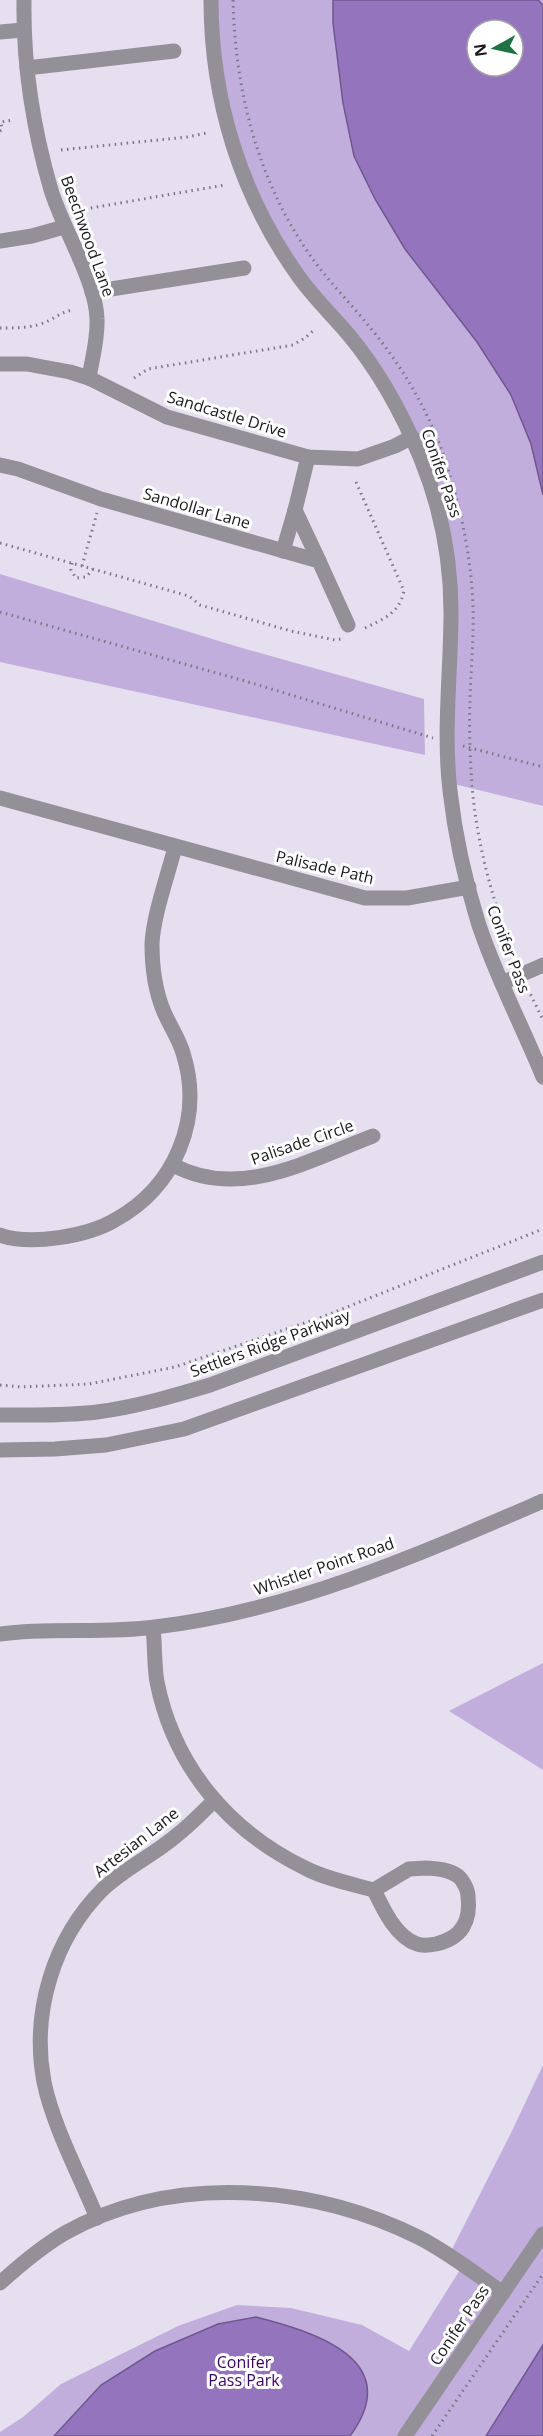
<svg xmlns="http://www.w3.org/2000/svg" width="543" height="2436" font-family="'Open Sans',sans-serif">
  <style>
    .green { fill: #c2aedd; fill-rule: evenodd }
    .water { fill: #9574be; stroke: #70588e; stroke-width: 1.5; fill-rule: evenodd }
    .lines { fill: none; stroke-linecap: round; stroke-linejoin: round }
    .path { stroke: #7b7782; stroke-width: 3; stroke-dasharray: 1.5 4.5; stroke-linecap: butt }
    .minor { stroke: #939097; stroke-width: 15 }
    .labels { text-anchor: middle; stroke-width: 6; stroke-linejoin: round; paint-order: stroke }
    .street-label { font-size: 16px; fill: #1a181e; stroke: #fff }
    .park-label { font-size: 16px; fill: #3b0463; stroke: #fff }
  </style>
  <rect width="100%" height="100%" fill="#e6dff0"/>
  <!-- green -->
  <g class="green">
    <path d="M 211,0 L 543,0 L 543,806 L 450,783 L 445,537 L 402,418 L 322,307 L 239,167 ZM 477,30 L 513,30 L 513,66 L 477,66 Z"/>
    <path d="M 0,574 L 242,648 L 424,699 L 425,755 L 0,662 Z"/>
    <path d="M 543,1663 L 543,1770 L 449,1711 Z"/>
    <path d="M 543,2065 L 543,2436 L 0,2436 L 0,2432 L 23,2417 L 61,2384 L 178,2326 L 237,2305 L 291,2308 L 362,2325 L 409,2351 L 463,2265 L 449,2255 L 511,2133 Z"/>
  </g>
  <!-- water -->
  <g class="water">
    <path d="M 333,0 L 538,0 L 543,5 L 543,495 L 531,444 L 511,395 L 477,342 L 405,249 L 375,199 L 354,156 L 343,103 L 333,23 ZM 477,30 L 513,30 L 513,66 L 477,66 Z"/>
    <path d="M 256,2317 C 315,2332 406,2360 350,2436 L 54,2436 L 101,2385 L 155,2351 L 218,2324 Z"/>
    <path d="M 543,2345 L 543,2436 L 486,2436 Z"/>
  </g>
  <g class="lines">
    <!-- path -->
    <g class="path">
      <path d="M 233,0 C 235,94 260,190 318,266 C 334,287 352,305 368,325 C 400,363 427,408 443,454 C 460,503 471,554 473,606 C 474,637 471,668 470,699 C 469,727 470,758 472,786 C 477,846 494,906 516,961"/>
      <path d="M 0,131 L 2,130 L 1,122 L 13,120"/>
      <path d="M 61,150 L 187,137 L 207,133"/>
      <path d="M 79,210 L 225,185"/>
      <path d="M 0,328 C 15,328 35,328 48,321 C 58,316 63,311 74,310"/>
      <path d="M 134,378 L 148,369 L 293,345 L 305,338 L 315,329"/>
      <path d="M 356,482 L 404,591 C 399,614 383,619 363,629"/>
      <path d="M 0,543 L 189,596 L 200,605 L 291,631 L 335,640 L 341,639"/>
      <path d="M 72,563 L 71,570 L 76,578 L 86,577 L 93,569"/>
      <path d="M 82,566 L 97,513"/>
      <path d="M 0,612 L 245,681 L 433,738"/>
      <path d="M 463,746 L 543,767"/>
      <path d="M 528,989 L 543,1020"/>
      <path d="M 0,1385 L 21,1387 L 89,1384 L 175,1367 L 322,1317 L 543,1229"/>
      <path d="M 432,2436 L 543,2274"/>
    </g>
    <!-- minor -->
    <g class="minor">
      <path d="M 24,0 C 23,65 33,128 51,190 C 63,229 96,281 97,319 C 98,339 92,359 89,378"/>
      <path d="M 211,0 C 211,100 241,196 299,277 C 314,298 332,315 348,334 C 379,371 403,415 421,459 C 441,508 451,559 451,612 C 451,672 443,731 450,791 C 455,835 465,880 478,922 C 495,975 522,1025 543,1077"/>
      <path d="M 0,32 L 23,30"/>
      <path d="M 27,68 L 174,51"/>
      <path d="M 0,241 L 32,236 L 64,227"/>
      <path d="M 92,292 L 244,268"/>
      <path d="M 0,364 L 27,364 L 70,372 L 89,378 L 167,417 L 308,457 L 358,459 L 395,446 L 412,437"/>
      <path d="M 308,457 L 295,510 L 319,561"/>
      <path d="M 0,465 L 18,469 L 101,499 L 319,561 L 348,625"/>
      <path d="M 283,551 L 295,510"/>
      <path d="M 0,798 L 365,898 L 407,898 L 469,887"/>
      <path d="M 502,983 L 543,965"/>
      <path d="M 173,1165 C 240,1201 309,1160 373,1136"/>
      <path d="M 0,1235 C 31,1246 88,1236 115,1220 C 175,1187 204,1119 183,1053 C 179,1039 170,1026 164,1012 C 155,991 152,966 152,944 C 153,916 168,875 175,847"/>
      <path d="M 0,1415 C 32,1415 65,1416 97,1412 C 136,1407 173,1396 210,1385 L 543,1262"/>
      <path d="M 0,1450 L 55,1449 L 106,1445 L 184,1429 L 543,1300"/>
      <path d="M 153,1628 C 155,1645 154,1665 157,1682 C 174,1767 229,1831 305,1868 C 326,1879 352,1884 374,1890"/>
      <path d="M 0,1634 C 51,1627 104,1634 155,1627 C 291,1611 418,1555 543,1501"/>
      <path d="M 426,1868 C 437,1869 448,1869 458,1876 C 463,1880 468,1890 468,1896 C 471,1921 462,1938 436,1944 C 431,1945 422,1946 417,1944 C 396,1937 383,1909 374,1890 L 409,1869 Z"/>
      <path d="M 97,2218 C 80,2176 53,2126 44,2082 C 31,2013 53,1939 103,1889 C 125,1868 154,1855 177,1835 C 190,1825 202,1812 214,1801"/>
      <path d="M 0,2283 C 20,2265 41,2247 65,2233 C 172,2173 312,2184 420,2238 C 449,2253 476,2274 503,2293"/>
      <path d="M 405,2436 L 543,2234"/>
    </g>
  </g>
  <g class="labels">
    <!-- street labels -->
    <g class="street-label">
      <text transform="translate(88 236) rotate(70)" y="6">Beechwood Lane</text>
      <text transform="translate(227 414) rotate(17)" y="6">Sandcastle Drive</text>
      <text transform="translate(442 473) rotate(71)" y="6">Conifer Pass</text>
      <text transform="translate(197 508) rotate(16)" y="6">Sandollar Lane</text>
      <text transform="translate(325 867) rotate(13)" y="6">Palisade Path</text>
      <text transform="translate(509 949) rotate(69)" y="6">Conifer Pass</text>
      <text transform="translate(302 1142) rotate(-19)" y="6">Palisade Circle</text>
      <text transform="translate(270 1343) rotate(-20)" y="6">Settlers Ridge Parkway</text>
      <text transform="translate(324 1566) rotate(-19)" y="6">Whistler Point Road</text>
      <text transform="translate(136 1842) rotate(-38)" y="6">Artesian Lane</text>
      <text transform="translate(459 2325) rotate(-56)" y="6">Conifer Pass</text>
    </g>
    <!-- park labels -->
    <g class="park-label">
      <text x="244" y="2368">Conifer<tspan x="244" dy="18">Pass Park</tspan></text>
    </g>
  </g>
  <!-- north arrow -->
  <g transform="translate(495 48) rotate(262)"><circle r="28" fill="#ffffff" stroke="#a3a3a5" stroke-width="1.5"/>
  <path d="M0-4.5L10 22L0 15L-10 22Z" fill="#1f7243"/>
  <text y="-9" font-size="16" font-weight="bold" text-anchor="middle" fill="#1a181e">N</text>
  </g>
</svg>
